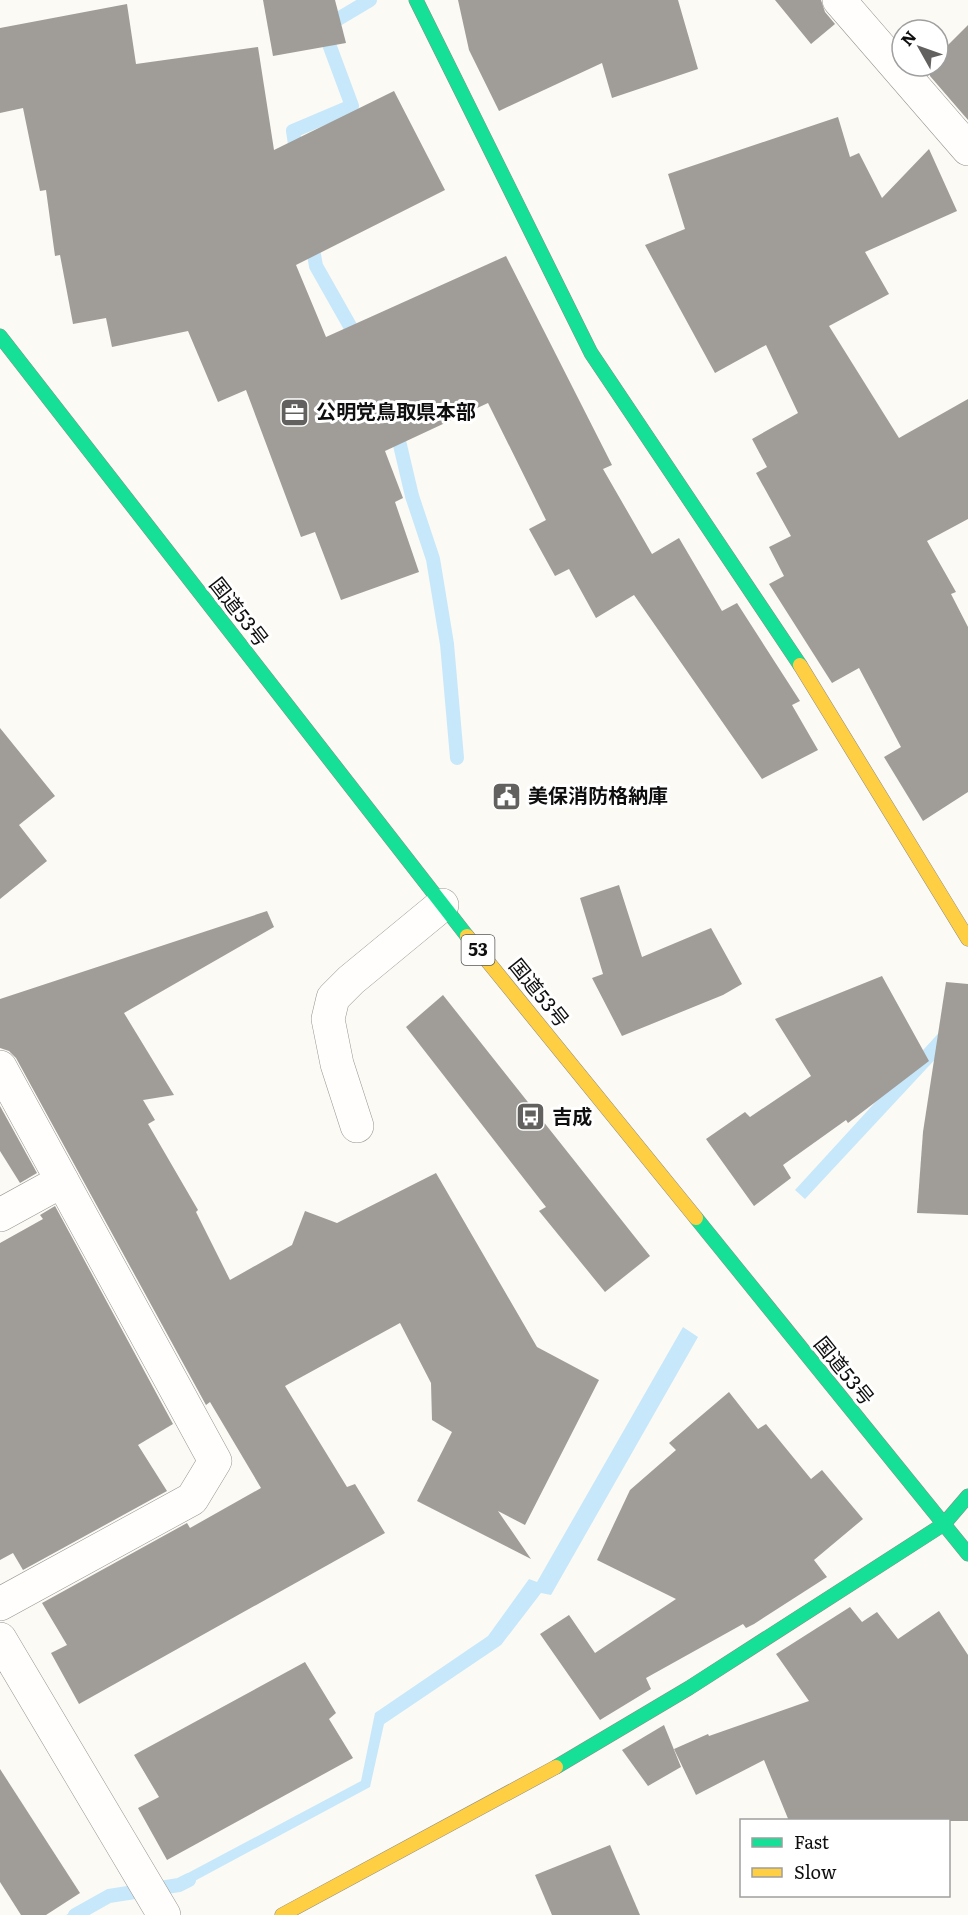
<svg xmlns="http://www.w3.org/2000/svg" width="968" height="1915" font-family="Literata,'Noto Sans JP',serif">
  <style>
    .water { fill: #c7e8fa }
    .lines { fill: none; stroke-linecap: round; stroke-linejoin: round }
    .stream { stroke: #c7e8fa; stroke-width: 14 }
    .building { fill: #a09d99 }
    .street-casing { stroke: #969592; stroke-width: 34 }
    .fast-casing { stroke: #8c8b89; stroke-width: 15 }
    .slow-casing { stroke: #8c8b89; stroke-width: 15 }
    .street { stroke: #fffefd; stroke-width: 33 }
    .fast { stroke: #16e098; stroke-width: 14 }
    .slow { stroke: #ffcf43; stroke-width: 14 }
    .labels { text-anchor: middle; stroke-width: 6; stroke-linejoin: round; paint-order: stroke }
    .shield { fill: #fff; stroke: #575757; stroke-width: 1.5 }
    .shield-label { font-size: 18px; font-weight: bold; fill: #0f0f0f }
    .poi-label { font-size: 20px; font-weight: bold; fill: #0f0f0f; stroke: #fff; text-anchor: start }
    .street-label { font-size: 20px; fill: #0f0f0f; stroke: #fff }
  </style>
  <rect width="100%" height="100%" fill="#fcfaf4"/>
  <!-- water -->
  <g class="water">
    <path d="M 968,1001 L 968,1024 L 805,1199 L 795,1190 Z"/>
    <path d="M 683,1327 L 698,1337 L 551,1595 L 541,1593 L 501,1645 L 384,1724 L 370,1787 L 176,1891 L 171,1882 L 361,1781 L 375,1713 L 488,1636 L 529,1579 L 537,1582 Z"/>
    <path d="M 111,1890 L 116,1899 L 88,1915 L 66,1915 Z"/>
  </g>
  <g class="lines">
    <!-- stream -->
    <g class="stream">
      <path d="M 297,157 L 293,131 L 352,106 L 323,28 L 370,0"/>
      <path d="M 311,238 L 316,266 L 359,342"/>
      <path d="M 396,428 L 412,496 L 433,559 L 447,644 L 457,758"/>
      <path d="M 75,1915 L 109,1896 L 179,1885 L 189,1880"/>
    </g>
  </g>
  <!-- building -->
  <g class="building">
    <path d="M 263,0 L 335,0 L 346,43 L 273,56 Z"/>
    <path d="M 458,0 L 678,0 L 698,69 L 612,98 L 602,63 L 499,111 L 469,50 Z"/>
    <path d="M 775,0 L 821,0 L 825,12 L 835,24 L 811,44 Z"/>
    <path d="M 127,4 L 136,64 L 258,47 L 274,150 L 394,91 L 445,190 L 296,265 L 326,337 L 506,256 L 612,465 L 603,469 L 652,554 L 679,538 L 722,611 L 737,603 L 800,701 L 792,705 L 818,750 L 762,779 L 634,595 L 596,618 L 569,569 L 555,576 L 529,529 L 546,520 L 488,403 L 385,451 L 403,498 L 395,502 L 419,572 L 341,600 L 315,532 L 301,537 L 246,390 L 218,402 L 188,331 L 112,347 L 106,318 L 73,324 L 60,255 L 55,256 L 46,190 L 40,191 L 23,108 L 0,113 L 0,28 Z"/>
    <path d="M 968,25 L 968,120 L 930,76 L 930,66 L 938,66 L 938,55 Z"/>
    <path d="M 838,117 L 850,157 L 859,153 L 882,198 L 929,149 L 957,211 L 865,252 L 889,294 L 829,326 L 899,438 L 968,399 L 968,519 L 927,541 L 956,592 L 951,594 L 968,627 L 968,792 L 923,821 L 884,757 L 901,747 L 859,668 L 832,683 L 769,584 L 784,576 L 769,547 L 791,536 L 756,473 L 767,467 L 752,439 L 798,413 L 766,345 L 715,373 L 645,245 L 685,229 L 668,174 Z"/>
    <path d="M 0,728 L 55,796 L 19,825 L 47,861 L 0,899 Z"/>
    <path d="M 619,885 L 642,957 L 711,928 L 742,984 L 723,995 L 622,1036 L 592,978 L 603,974 L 580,898 Z"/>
    <path d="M 267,911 L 274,927 L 124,1013 L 174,1095 L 143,1100 L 155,1120 L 148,1124 L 198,1210 L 196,1212 L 230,1280 L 292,1245 L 305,1211 L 337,1223 L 436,1173 L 537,1347 L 599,1380 L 525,1525 L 498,1511 L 531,1559 L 417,1501 L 452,1432 L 432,1420 L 431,1383 L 400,1323 L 285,1386 L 347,1487 L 355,1484 L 385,1533 L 79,1704 L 51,1653 L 67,1645 L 42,1603 L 187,1523 L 190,1528 L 261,1488 L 210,1402 L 206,1405 L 16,1058 L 9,1051 L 0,1048 L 0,999 Z"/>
    <path d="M 882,976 L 929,1061 L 848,1123 L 846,1120 L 783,1165 L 791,1178 L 754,1206 L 706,1139 L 745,1112 L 750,1117 L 811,1076 L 775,1019 Z"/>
    <path d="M 946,982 L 968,984 L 968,1215 L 917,1213 L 923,1132 Z"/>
    <path d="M 443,995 L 650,1256 L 605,1292 L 539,1211 L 546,1207 L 406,1027 Z"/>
    <path d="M 0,1106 L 37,1173 L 20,1183 L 0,1151 Z"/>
    <path d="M 55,1206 L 173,1424 L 138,1445 L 167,1491 L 23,1570 L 13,1553 L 0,1560 L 0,1243 L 43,1219 L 40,1215 Z"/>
    <path d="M 729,1392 L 758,1429 L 766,1424 L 811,1479 L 822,1470 L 863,1519 L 814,1560 L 827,1577 L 754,1624 L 746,1628 L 743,1624 L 646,1678 L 651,1689 L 600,1720 L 540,1634 L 569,1615 L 595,1653 L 676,1599 L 597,1560 L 630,1490 L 676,1450 L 669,1443 Z"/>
    <path d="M 850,1607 L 862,1622 L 877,1612 L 898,1639 L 939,1611 L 968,1655 L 968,1821 L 789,1821 L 764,1760 L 696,1795 L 674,1749 L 708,1734 L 709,1736 L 809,1701 L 776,1654 Z"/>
    <path d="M 305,1662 L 336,1713 L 329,1719 L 353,1758 L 167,1860 L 138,1808 L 159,1797 L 134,1755 Z"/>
    <path d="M 664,1725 L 681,1767 L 648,1786 L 622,1750 Z"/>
    <path d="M 0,1769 L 80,1893 L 46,1915 L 21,1915 L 0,1882 Z"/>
    <path d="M 610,1845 L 640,1915 L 552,1915 L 535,1875 Z"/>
  </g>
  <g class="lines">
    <defs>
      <g id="street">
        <path d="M 839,0 L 968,149"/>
        <path d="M 0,1067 L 215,1461 L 192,1499 L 0,1604"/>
        <path d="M 357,1126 L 337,1064 L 328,1019 L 333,998 L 351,980 L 442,905"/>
        <path d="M 0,1215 L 62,1181"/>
        <path d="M 0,1639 L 164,1915"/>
      </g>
      <g id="fast">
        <path d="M 416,0 L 591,353 L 800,665"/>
        <path d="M 0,336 L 467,936"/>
        <path d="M 696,1218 L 968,1554"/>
        <path d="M 556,1767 L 689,1688 L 944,1524 L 968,1496"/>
      </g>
      <g id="slow">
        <path d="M 800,665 L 968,939"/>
        <path d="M 467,936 L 696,1218"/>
        <path d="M 282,1915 L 556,1767"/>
      </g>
    </defs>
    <!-- street casing -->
    <use href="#street" class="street-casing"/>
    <!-- fast casing -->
    <use href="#fast" class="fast-casing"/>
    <!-- slow casing -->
    <use href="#slow" class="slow-casing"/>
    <!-- street -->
    <use href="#street" class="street"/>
    <!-- fast -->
    <use href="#fast" class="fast"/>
    <!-- slow -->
    <use href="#slow" class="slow"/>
  </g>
  <!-- icons -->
  <defs>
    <symbol id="office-square" viewBox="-11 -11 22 22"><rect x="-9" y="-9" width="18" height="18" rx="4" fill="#62615f" stroke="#fff"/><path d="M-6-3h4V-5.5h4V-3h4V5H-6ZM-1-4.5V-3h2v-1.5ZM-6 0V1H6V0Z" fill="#fff"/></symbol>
    <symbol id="civic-square" viewBox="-11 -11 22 22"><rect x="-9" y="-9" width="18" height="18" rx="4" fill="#62615f" stroke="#fff"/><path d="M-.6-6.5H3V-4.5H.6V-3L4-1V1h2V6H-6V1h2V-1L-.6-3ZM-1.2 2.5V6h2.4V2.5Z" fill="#fff"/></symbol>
    <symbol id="bus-square" viewBox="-11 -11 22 22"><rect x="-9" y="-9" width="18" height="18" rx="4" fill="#62615f" stroke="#fff"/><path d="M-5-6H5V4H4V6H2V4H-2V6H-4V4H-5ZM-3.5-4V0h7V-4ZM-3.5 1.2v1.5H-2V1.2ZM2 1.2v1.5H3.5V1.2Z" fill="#fff"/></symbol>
  </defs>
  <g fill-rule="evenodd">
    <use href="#office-square" x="278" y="396" width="33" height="33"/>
    <use href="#civic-square" x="490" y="780" width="33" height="33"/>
    <use href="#bus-square" x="514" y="1100" width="33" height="33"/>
  </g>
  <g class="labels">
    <!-- shield labels -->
    <rect class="shield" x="461.5" y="935" width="33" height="30" rx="4.5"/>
    <g class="shield-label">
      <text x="478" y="956">53</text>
    </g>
    <!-- poi labels -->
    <g class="poi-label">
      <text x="316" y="419">公明党鳥取県本部</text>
      <text x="528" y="803">美保消防格納庫</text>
      <text x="552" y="1124">吉成</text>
    </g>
    <!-- street labels -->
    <g class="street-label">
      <text transform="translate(239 612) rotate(52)" y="7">国道53号</text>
      <text transform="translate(539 993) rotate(51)" y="7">国道53号</text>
      <text transform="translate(844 1371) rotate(51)" y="7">国道53号</text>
    </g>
  </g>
  <!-- legend -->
  <rect x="740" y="1819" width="210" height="78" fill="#ffffff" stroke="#9f9f9f" stroke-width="1.5"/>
  <rect x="752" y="1838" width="30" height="9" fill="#16e098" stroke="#9f9f9f" stroke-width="1.5"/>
  <text x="794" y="1849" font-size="18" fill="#0f0f0f">Fast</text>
  <rect x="752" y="1868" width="30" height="9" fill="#ffcf43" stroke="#9f9f9f" stroke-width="1.5"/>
  <text x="794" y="1879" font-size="18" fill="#0f0f0f">Slow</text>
  <!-- north arrow -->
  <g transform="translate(920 48) rotate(310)"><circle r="28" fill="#ffffff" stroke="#9f9f9f" stroke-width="1.5"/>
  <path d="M0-4.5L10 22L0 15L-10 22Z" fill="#62615f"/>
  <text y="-9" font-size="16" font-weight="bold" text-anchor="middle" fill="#0f0f0f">N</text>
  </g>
</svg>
